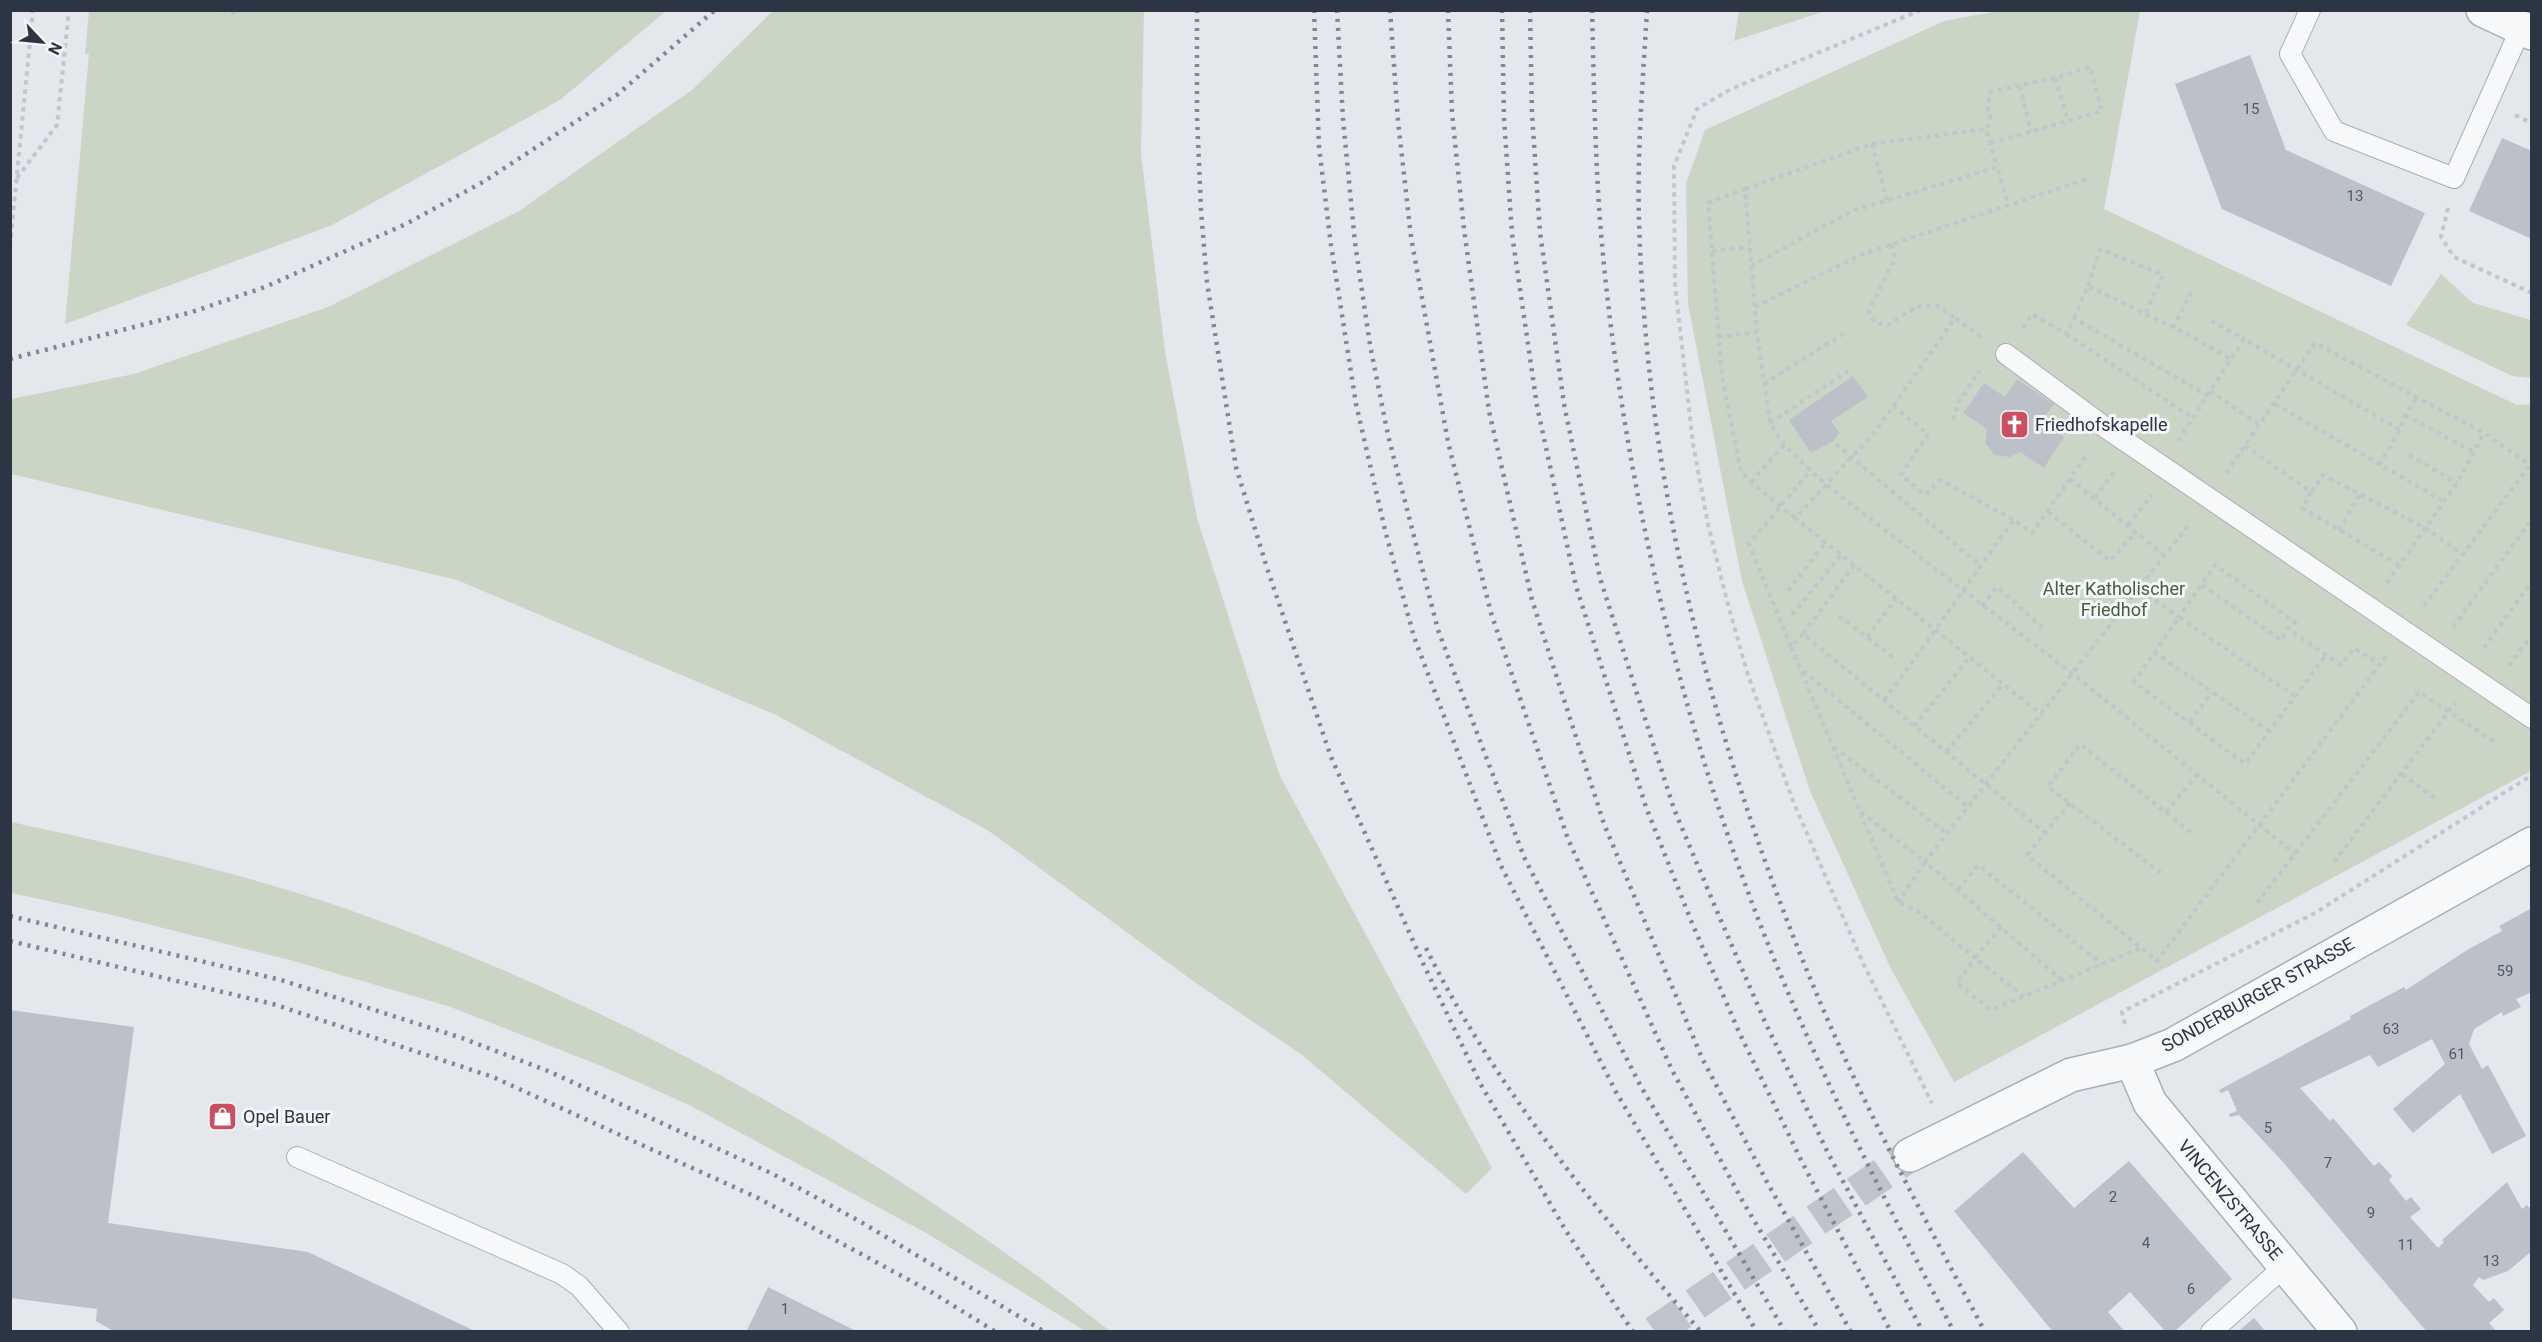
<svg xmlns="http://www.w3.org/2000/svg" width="2542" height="1342" font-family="Roboto,sans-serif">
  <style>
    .green { fill: #cad5c6 }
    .building { fill: #bcc0c9 }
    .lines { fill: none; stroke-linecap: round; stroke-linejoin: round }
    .minor-tunnel { stroke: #bfc3ca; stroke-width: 33; stroke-dasharray: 33 16; stroke-linecap: butt }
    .service-casing { stroke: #a9aeb6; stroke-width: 22 }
    .minor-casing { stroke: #a9aeb6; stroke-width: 36 }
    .path { stroke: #c2c5cb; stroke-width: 4; stroke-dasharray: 4.5 4.5; stroke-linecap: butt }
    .service { stroke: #f7f8fa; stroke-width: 20 }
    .minor { stroke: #f7f8fa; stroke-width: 33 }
    .rail { stroke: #7e8795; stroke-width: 4.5; stroke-dasharray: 3 6; stroke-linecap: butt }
    .labels { text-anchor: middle; stroke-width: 6; stroke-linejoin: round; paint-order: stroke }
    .number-label { font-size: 15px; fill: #505865 }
    .poi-label { font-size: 18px; fill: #2c3544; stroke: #f4f6f9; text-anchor: start }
    .park-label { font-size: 18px; fill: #415f3a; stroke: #f4f6f9 }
    .street-label { font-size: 18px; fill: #2c3544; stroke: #f4f6f9 }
  </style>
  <rect width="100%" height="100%" fill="#e4e7ec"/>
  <!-- green -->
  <g class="green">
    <path d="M 774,10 L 1144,11 L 1141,153 L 1165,352 L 1197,518 L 1279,774 L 1492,1168 L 1466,1194 L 1302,1055 L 1193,981 L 989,831 L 776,715 L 457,580 L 11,474 L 11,399 L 134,374 L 328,307 L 519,211 L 692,90 Z"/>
    <path d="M 89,11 L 89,10 L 666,11 L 560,100 L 330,226 L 65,324 L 89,54 L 85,54 Z"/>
    <path d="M 1739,11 L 1739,10 L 1825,11 L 1734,41 Z"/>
    <path d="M 1999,11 L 2140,11 L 2104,209 L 2517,405 L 2531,404 L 2531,771 L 1954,1082 L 1890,967 L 1810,791 L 1742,581 L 1688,304 L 1686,184 L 1705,130 L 1944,21 Z"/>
    <path d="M 2441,274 L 2473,303 L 2531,320 L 2531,378 L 2512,376 L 2406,325 Z"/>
    <path d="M 11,822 C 122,846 235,871 344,908 C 620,1005 880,1151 1110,1331 L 1085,1331 L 928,1234 L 689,1105 L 604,1067 L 448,1006 L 290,960 L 104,913 L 11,893 Z"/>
  </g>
  <!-- building -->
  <g class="building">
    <path d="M 2250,55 L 2286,150 L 2425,213 L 2391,286 L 2222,209 L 2175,84 Z"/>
    <path d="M 2502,138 L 2532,151 L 2532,239 L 2469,211 Z"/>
    <path d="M 1853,376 L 1868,397 L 1831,421 L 1839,433 L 1833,441 L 1811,453 L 1789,420 Z"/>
    <path d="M 2017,379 L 2054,404 L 2041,422 L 2064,437 L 2044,468 L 2020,452 L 2010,457 L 1995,455 L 1985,443 L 1987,429 L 1963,413 L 1984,383 L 2005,397 Z"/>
    <path d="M 2532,908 L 2532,992 L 2516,999 L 2521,1007 L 2503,1016 L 2502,1012 L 2474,1029 L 2469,1044 L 2482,1069 L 2488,1065 L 2526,1136 L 2492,1154 L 2460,1094 L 2413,1133 L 2393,1109 L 2445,1064 L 2432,1039 L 2378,1067 L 2370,1055 L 2300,1088 L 2330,1121 L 2333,1118 L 2374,1166 L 2379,1162 L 2392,1176 L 2389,1180 L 2406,1201 L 2411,1197 L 2421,1209 L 2410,1217 L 2438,1248 L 2444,1242 L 2442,1240 L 2507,1182 L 2522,1209 L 2527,1205 L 2532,1210 L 2532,1251 L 2508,1271 L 2483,1280 L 2479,1277 L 2473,1285 L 2489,1302 L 2494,1298 L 2504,1310 L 2489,1323 L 2497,1332 L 2427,1332 L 2282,1161 L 2239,1115 L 2230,1117 L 2229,1114 L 2237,1111 L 2228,1090 L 2221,1093 L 2219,1090 L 2351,1019 L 2350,1016 L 2404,987 L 2406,990 L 2467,950 L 2502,931 L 2499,926 Z"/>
    <path d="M 10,1010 L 134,1027 L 108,1223 L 308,1252 L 477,1332 L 115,1332 L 96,1321 L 97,1309 L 10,1298 Z"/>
    <path d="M 2023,1152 L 2074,1208 L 2129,1161 L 2232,1279 L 2174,1332 L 2166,1332 L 2130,1292 L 2108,1312 L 2125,1332 L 2053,1332 L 1954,1211 Z"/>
    <path d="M 768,1287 L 858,1332 L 746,1332 Z"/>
    <path d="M 2254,1318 L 2266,1332 L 2239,1332 L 2241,1329 Z"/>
  </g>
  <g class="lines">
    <!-- minor-tunnel -->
    <path class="minor-tunnel" d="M 1655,1332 L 1910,1155"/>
    <defs>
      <g id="service">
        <path d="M 2310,10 L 2290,54 L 2334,131 L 2454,178 L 2521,28"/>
        <path d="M 2006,354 L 2106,428 L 2532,718"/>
        <path d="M 297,1157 L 562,1274 L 579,1286 L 619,1332"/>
        <path d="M 2211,1332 L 2285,1266"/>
      </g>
      <g id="minor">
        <path d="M 2483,10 L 2532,33"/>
        <path d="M 2132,1061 L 2150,1103 L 2340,1332"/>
        <path d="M 1910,1155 L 2071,1075 L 2132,1061 L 2173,1045 L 2532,844"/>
      </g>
    </defs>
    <!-- service casing -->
    <use href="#service" class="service-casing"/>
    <!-- minor casing -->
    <use href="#minor" class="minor-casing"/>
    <!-- path -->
    <g class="path">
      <path d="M 222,10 L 232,13 L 244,10"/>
      <path d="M 1921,10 L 1731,89 L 1697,109 L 1674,166 L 1675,284 L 1693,444 L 1708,524 L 1727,601 L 1747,672 L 1793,801 L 1863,963 L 1932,1103"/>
      <path d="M 2055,78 L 2068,120"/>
      <path d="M 2020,86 L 2031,132"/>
      <path d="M 2515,115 L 2532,123"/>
      <path d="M 1991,143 L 2102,111 L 2090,67 L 2055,78 L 1990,92 L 1988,109 L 1991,120 L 1986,129 L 1997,167"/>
      <path d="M 1872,144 L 1887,200"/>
      <path d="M 17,178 L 57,125 L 69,10"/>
      <path d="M 1745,189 L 1872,144 L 1986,129"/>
      <path d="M 2448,208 L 2441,237 L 2454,257 L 2532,293"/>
      <path d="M 1891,244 L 1895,258 L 1869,311 L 1875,323 L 1888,325 L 1916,307 L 1936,305 L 1955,318"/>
      <path d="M 10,246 L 33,10"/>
      <path d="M 1712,251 L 1749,247"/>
      <path d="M 1751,266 L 1852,211 L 1997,167 L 2008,204"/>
      <path d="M 2088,286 L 2100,249 L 2163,275 L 2145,314"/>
      <path d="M 1755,307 L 1863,254 L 2090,178"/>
      <path d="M 2074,318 L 2088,286 L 2189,335 L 2230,359"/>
      <path d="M 2211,321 L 2244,339"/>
      <path d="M 2023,328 L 2032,314 L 2066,334 L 2074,318 L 2208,396"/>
      <path d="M 2173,328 L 2193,289"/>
      <path d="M 2066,334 L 2193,418"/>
      <path d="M 1718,337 L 1757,332"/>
      <path d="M 1981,337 L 1955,318 L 1875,432 L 1795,518 L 2042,715"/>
      <path d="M 1764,384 L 1846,332"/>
      <path d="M 2210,391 L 2260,425"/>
      <path d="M 2275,404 L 2445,502"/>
      <path d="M 1893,406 L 1928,434 L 1901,475 L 1925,495 L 1940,480 L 2014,520"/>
      <path d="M 2405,415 L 2474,452"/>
      <path d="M 1953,420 L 1958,403 L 1980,370"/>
      <path d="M 1770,423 L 1848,371"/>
      <path d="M 2178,441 L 2244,339 L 2400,430 L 2405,415 L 2417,398"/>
      <path d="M 1836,444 L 1980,565"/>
      <path d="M 2245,446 L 2311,492 L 2323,475 L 2427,529 L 2462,554"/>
      <path d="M 2409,455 L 2457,483"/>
      <path d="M 2379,465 L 2400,430"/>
      <path d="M 2226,473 L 2315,343 L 2484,433 L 2530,465"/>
      <path d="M 2070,479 L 2165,556"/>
      <path d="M 1751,482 L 1784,445"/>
      <path d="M 2311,492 L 2302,508 L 2399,565"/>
      <path d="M 2095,498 L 2115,471"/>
      <path d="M 2048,512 L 2110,561 L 2136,532"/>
      <path d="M 1795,518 L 1751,482 L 1741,471 L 1722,377 L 1708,203 L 1745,189 L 1757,332 L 1770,423 L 1784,445 L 1825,484 L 2073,674 L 2295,854"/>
      <path d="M 2128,525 L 2152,495"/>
      <path d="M 2339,530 L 2360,494"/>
      <path d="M 1854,565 L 1803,634 L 2045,833"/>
      <path d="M 2387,583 L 2457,483 L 2484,433"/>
      <path d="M 2202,585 L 2281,640 L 2288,629"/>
      <path d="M 2140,590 L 2179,617 L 2215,565 L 2295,622 L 2288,629 L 2341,665 L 2354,648 L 2380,664"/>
      <path d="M 1788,591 L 1826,542"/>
      <path d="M 1982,606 L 1997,587 L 2045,630"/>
      <path d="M 2424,606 L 2532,462"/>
      <path d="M 1792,615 L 1841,555"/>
      <path d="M 1839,616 L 1894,658"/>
      <path d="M 2453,627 L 2532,519"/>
      <path d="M 1803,634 L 1791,647 L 1749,544 L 1811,470"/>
      <path d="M 1867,637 L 1896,599"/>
      <path d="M 1791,647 L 1898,902 L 1918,911 L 1975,958 L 1957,983 L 1991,1010 L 2141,948"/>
      <path d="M 2484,648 L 2532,581"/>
      <path d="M 2154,652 L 2269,731"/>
      <path d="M 2509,666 L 2532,635"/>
      <path d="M 1803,671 L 1969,808"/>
      <path d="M 2295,696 L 2179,617 L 2134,682 L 2245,764 L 2326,655"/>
      <path d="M 1884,700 C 1929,641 1969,580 2014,520 L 2032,533 L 2088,453"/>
      <path d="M 2190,722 L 2212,692"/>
      <path d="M 1914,726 L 1970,657"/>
      <path d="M 1834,747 L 1948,834"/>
      <path d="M 1946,752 L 2003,684"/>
      <path d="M 2402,774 L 2439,801"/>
      <path d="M 2070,803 L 2027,855 L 2157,961 L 2387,655"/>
      <path d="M 1861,812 L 1925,862 L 1898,902"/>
      <path d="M 2166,812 L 2197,775"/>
      <path d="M 2334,862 L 2455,703"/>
      <path d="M 2161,873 L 2048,787 L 2080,744 L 2194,835"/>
      <path d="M 1958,890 L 1978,865 L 2102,964"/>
      <path d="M 2257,903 L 2419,692 L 2496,743"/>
      <path d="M 2001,927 L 1975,958 L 2023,996"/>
      <path d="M 2062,980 L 1925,862 L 2190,523"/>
      <path d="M 2125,1024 L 2122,1012 L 2315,913 L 2532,775"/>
    </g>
    <!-- service -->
    <use href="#service" class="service"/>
    <!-- minor -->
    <use href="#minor" class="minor"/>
    <!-- rail -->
    <g class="rail">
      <path d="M 1197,10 L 1197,116 L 1201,210 L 1207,282 L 1236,467 L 1267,568 L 1331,757 L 1422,961 L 1480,1083 L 1566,1231 L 1633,1332"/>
      <path d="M 1314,10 L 1319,147 L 1331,245 L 1356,404 L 1385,530 L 1414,637 L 1501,866 L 1616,1092 L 1757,1332"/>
      <path d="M 1337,10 L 1343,119 L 1355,243 L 1370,345 L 1388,435 L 1438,630 L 1524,857 L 1639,1083 L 1785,1332"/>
      <path d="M 1390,10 L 1398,121 L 1411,237 L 1448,442 L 1491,613 L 1568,839 L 1672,1070 L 1742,1200 L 1820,1332"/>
      <path d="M 1448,10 L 1452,113 L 1464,229 L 1489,411 L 1532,600 L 1604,824 L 1702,1058 L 1767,1182 L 1851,1332"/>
      <path d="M 1502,10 L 1504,118 L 1512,234 L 1537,406 L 1576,586 L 1646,807 L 1692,923 L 1739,1032 L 1802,1162 L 1891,1332"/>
      <path d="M 1530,10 L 1532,114 L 1540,232 L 1564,404 L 1600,578 L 1674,809 L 1719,916 L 1765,1022 L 1828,1153 L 1923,1332"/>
      <path d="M 1592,10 C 1594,85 1595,159 1601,233 C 1623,491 1692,776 1797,1013 C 1844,1122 1899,1227 1954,1332"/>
      <path d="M 1647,10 C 1643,80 1637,150 1639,219 C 1646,489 1715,754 1820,1002 C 1868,1115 1927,1223 1985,1332"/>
      <path d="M 10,359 L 192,312 L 265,287 L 406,224 L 483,182 L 618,94 L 715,10"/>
      <path d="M 10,916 L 281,980 L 462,1038 L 548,1071 L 773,1174 L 861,1222 L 1045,1332"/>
      <path d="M 10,941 L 273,1004 L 493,1077 L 758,1198 L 933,1293 L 996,1332"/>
      <path d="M 1426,948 C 1494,1086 1601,1216 1701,1332"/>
    </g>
  </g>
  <!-- icons -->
  <defs>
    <symbol id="church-square" viewBox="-11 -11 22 22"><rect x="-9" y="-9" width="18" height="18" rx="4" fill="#cb4f62" stroke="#f4f6f9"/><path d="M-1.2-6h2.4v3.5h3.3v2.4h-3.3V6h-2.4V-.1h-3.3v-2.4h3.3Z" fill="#fff"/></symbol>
    <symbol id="shop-square" viewBox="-11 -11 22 22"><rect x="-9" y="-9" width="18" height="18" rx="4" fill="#cb4f62" stroke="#f4f6f9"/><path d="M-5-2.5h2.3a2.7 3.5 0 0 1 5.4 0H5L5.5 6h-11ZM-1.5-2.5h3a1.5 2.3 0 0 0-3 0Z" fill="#fff"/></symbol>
  </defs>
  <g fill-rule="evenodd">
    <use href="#church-square" x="1998" y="408" width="33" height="33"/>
    <use href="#shop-square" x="206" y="1100" width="33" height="33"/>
  </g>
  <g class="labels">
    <!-- number labels -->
    <g class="number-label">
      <text x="2251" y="114">15</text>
      <text x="2355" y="201">13</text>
      <text x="2505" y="976">59</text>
      <text x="2391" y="1034">63</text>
      <text x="2457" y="1059">61</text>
      <text x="2268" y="1133">5</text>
      <text x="2328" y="1168">7</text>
      <text x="2113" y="1202">2</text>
      <text x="2371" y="1218">9</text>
      <text x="2146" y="1248">4</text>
      <text x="2406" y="1250">11</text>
      <text x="2491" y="1266">13</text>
      <text x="2191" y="1294">6</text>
      <text x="785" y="1314">1</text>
    </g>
    <!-- poi labels -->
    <g class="poi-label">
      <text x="2035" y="431">Friedhofskapelle</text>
      <text x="243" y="1123">Opel Bauer</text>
    </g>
    <!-- park labels -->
    <g class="park-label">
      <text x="2114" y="595">Alter Katholischer<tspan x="2114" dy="21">Friedhof</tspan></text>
    </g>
    <!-- street labels -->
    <g class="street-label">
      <text transform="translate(2258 995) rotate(-29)" y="6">SONDERBURGER STRASSE</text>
      <text transform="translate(2230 1200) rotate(50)" y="6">VINCENZSTRASSE</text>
    </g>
  </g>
  <!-- border -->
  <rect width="2542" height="1342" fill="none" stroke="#2c3544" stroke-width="24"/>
  <!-- north arrow -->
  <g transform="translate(42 42) rotate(116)" stroke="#f4f6f9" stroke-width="4.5" paint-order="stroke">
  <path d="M0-4.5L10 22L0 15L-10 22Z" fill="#2c3544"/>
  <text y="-9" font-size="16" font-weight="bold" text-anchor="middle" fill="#2c3544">N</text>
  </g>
</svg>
